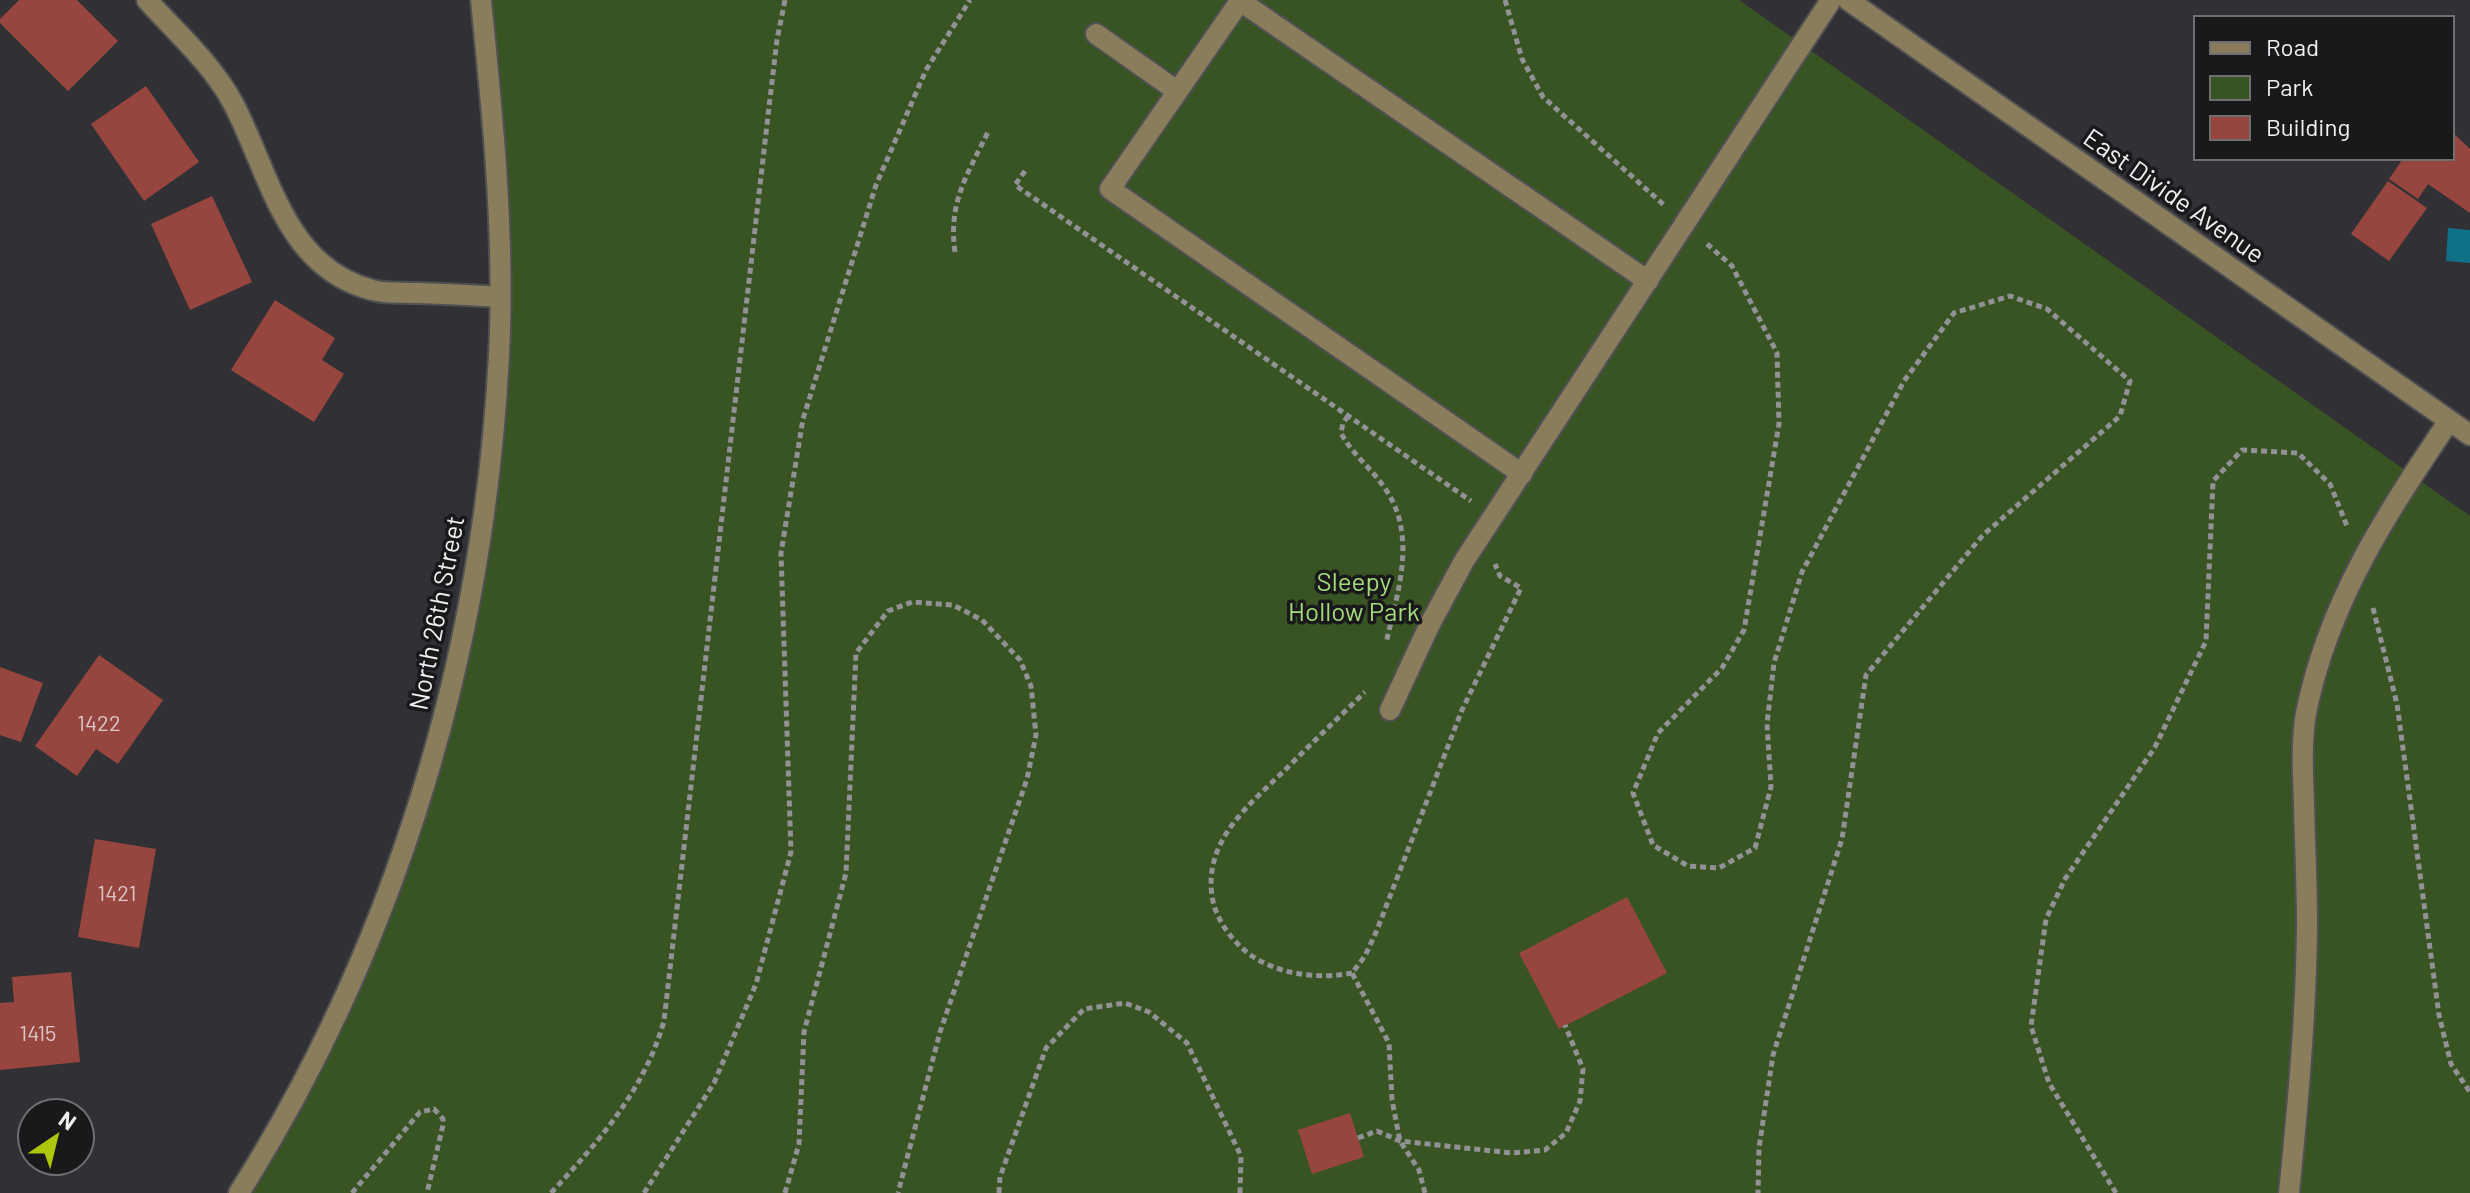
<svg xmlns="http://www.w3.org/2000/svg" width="2470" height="1193" font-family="Barlow,sans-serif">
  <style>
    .green { fill: #395423 }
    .water { fill: #107087 }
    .building { fill: #97463f }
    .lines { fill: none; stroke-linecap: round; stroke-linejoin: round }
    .minor-casing { stroke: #505053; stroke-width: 24 }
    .path { stroke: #929296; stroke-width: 5; stroke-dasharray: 6 4; stroke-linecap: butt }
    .minor { stroke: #897d5c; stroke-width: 20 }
    .labels { text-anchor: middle; stroke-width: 7; stroke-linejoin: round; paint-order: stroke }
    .number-label { font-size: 22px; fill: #dac6c6 }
    .street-label { font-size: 26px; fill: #f0f0f3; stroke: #19191b }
    .park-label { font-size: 26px; fill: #a4db7a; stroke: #19191b }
  </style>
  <rect width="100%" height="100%" fill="#313135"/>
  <!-- green -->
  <path class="green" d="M 481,0 L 1739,0 L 2470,516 L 2470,1193 L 239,1193 L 327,1033 L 442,724 L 499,353 Z"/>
  <!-- water -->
  <path class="water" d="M 2448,228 L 2470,230 L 2470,263 L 2446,261 Z"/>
  <!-- building -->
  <g class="building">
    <path d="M 19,0 L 77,0 L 118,41 L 68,91 L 0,23 L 0,19 Z"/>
    <path d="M 146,86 L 199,162 L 144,201 L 91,124 Z"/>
    <path d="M 2452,132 L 2470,149 L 2470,213 L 2428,184 L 2418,199 L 2389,179 L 2402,160 L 2399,158 L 2452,158 Z"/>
    <path d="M 2388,181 L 2427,208 L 2389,261 L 2351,234 Z"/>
    <path d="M 212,196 L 252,282 L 190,310 L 151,224 Z"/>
    <path d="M 275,300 L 335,338 L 322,360 L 344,374 L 314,422 L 231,370 Z"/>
    <path d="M 99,655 L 163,700 L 118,764 L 96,749 L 77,776 L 35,746 Z"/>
    <path d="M 0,667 L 43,683 L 21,742 L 0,735 Z"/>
    <path d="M 95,839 L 156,849 L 139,948 L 78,937 Z"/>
    <path d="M 1627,897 L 1667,973 L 1559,1029 L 1519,953 Z"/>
    <path d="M 71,972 L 80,1062 L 0,1070 L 0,1003 L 14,1002 L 12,977 Z"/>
    <path d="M 1350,1113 L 1364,1157 L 1312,1174 L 1298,1130 Z"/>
  </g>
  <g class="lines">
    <defs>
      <g id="minor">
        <path d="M 147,0 C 176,32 212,64 233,103 C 270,173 284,267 372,290 C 385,294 401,292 415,293 C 443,294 472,295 500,297"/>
        <path d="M 1848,0 L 2470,435"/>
        <path d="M 1096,34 L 1177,91"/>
        <path d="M 1522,474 L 1110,189 L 1240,1 L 1648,281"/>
        <path d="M 1390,710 L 1430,624 L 1464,561 L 1831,0"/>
        <path d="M 239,1193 C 397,943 484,650 499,355 C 505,237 493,118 481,0"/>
        <path d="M 2289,1193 C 2298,1104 2306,1016 2307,926 C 2307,886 2305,845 2304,805 C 2303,775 2301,743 2306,713 C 2328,603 2387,512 2449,421"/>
      </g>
    </defs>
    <!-- minor casing -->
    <use href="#minor" class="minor-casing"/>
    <!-- path -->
    <g class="path">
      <path d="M 1505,0 L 1522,59 L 1543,97 L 1664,205"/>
      <path d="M 1025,171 L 1015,185 L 1471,501"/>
      <path d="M 1707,244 L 1732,266 L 1777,353 L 1779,424 L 1744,630 L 1722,668 L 1658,733 L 1633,793 L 1653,845 L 1688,866 L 1719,868 L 1755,848 L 1771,787 L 1767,724 L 1774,663 L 1802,572 L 1904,381 L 1954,313 L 2010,296 L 2047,309 L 2130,381 L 2120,416 L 1983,535 L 1866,675 L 1842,839 L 1773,1055 L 1759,1148 L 1758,1193"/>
      <path d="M 955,252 C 948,203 967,175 988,132"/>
      <path d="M 1348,416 L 1343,423 L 1341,433 C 1352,454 1371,468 1384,487 C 1418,534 1398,591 1386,643"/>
      <path d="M 2373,608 L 2397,704 L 2439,1015 L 2451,1064 L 2470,1092"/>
      <path d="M 1352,973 C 1317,980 1270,974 1242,948 C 1227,934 1215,916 1212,896 C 1204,840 1249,805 1286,769 C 1312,743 1338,718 1365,692"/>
      <path d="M 1358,1138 L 1377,1131 L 1400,1141 L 1512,1153 L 1545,1150 L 1566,1133 L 1580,1101 L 1583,1069 L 1565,1025"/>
      <path d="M 352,1193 L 420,1112 L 434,1109 L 443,1119 L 443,1125 L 427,1193"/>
      <path d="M 551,1193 C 599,1141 644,1091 664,1021 L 769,107 L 777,40 L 785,0"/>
      <path d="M 644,1193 L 714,1083 L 756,984 L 791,852 L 781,553 L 803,419 L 876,185 L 926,70 L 970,0"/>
      <path d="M 785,1193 L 799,1144 L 804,1032 L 846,873 L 856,653 L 888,611 L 912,602 L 953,605 L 982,620 L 1020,660 L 1031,686 L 1036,735 L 1027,779 L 940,1032 L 898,1193"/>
      <path d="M 999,1193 L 1000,1177 L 1046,1048 L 1084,1009 L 1125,1003 L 1149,1012 L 1187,1043 L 1241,1156 L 1240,1193"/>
      <path d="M 1425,1193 L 1419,1170 L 1400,1141 L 1392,1100 L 1389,1043 L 1352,973 L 1365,956 L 1377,930 L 1462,710 L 1521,588 L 1500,576 L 1495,564"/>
      <path d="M 2116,1193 L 2049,1083 L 2031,1026 L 2046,919 L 2065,879 L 2155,747 L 2206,641 L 2213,481 L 2242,450 L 2298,453 L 2330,484 L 2347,526"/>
    </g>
    <!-- minor -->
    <use href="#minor" class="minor"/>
  </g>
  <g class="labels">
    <!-- number labels -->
    <g class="number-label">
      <text x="99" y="731">1422</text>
      <text x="117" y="901">1421</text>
      <text x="38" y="1041">1415</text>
    </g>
    <!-- street labels -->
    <g class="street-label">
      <text transform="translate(2174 196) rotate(35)" y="9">East Divide Avenue</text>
      <text transform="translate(437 613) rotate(-79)" y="9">North 26th Street</text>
    </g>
    <!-- park labels -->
    <g class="park-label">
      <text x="1354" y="591">Sleepy<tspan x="1354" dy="30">Hollow Park</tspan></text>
    </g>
  </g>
  <!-- legend -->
  <rect x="2194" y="16" width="260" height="144" fill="#19191b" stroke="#6f6f71" stroke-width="2"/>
  <rect x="2210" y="42" width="40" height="12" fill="#897d5c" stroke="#6f6f71" stroke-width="2"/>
  <text x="2266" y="56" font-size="24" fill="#f0f0f3">Road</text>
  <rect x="2210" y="76" width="40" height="24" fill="#395423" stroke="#6f6f71" stroke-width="2"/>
  <text x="2266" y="96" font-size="24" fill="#f0f0f3">Park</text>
  <rect x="2210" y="116" width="40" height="24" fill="#97463f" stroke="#6f6f71" stroke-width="2"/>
  <text x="2266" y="136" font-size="24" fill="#f0f0f3">Building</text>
  <!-- north arrow -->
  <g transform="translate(56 1137) rotate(35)"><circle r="38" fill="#19191b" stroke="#6f6f71" stroke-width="2"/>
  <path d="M0-6L14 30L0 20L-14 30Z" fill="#aec60b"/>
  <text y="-12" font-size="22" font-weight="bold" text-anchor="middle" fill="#f0f0f3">N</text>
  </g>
</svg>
